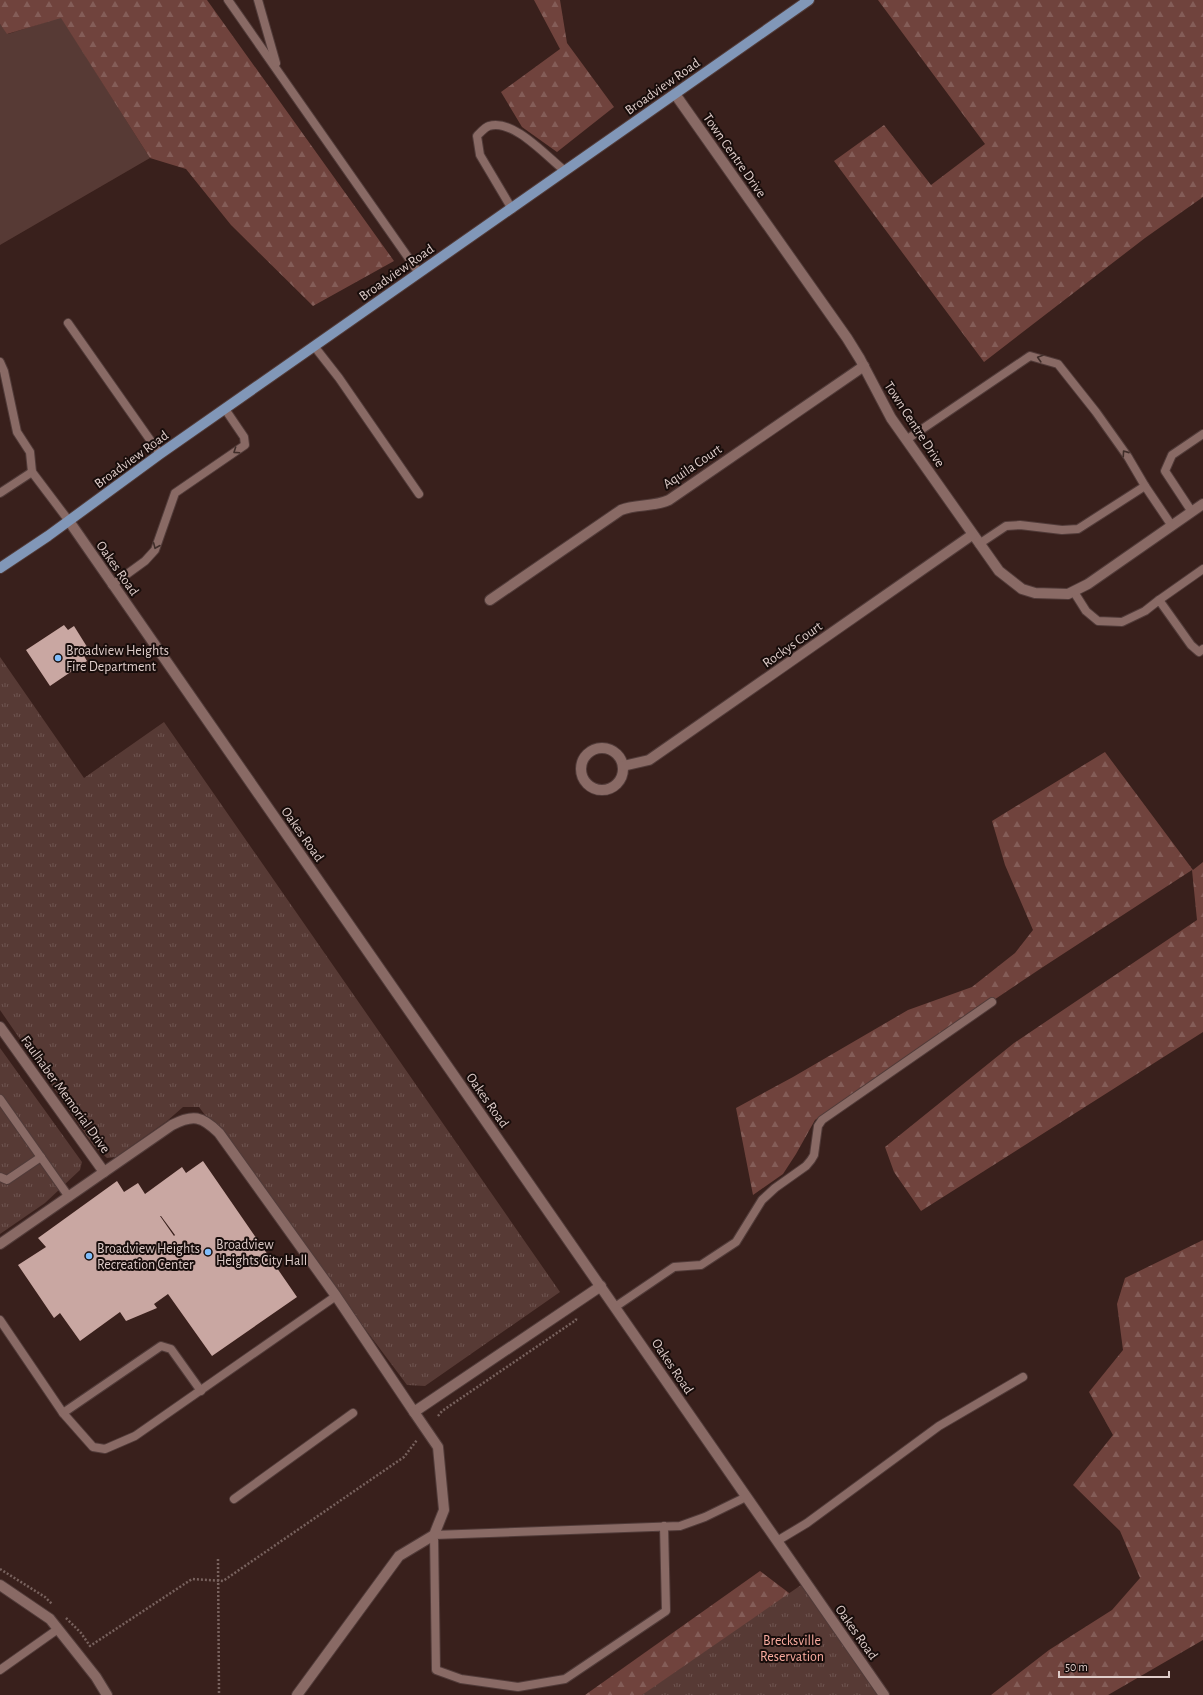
<svg xmlns="http://www.w3.org/2000/svg" width="1203" height="1695" font-family="'Alegreya Sans',sans-serif">
  <style>
    .grass { fill: #573a35 }
    .forest { fill: url(#forest-firs) }
    .park { fill: url(#park-tufts) }
    .building { fill: #c9a7a2; fill-rule: evenodd }
    .lines { fill: none; stroke-linecap: round; stroke-linejoin: round }
    .lane-casing { stroke: #513b39; stroke-width: 10 }
    .street-casing { stroke: #513b39; stroke-width: 12 }
    .secondary-casing { stroke: #513b39; stroke-width: 12 }
    .primary-casing { stroke: #513b39; stroke-width: 12 }
    .path { stroke: #78625e; stroke-width: 2.5; stroke-dasharray: 2 2; stroke-linecap: butt }
    .lane { stroke: #896a65; stroke-width: 8 }
    .street { stroke: #896a65; stroke-width: 10 }
    .secondary { stroke: #896a65; stroke-width: 10 }
    .primary { stroke: #8197b8; stroke-width: 10 }
    .oneway { stroke: #402e2a }
    .poi-dot { fill: #80bdfa; stroke: #180d0b; stroke-width: 1.5 }
    .labels { text-anchor: middle; stroke-width: 4; stroke-linejoin: round; paint-order: stroke }
    .street-label { font-size: 14px; fill: #dfcdca; stroke: #180d0b }
    .poi-label { font-size: 14px; fill: #dfcdca; stroke: #180d0b; text-anchor: start }
    .park-label { font-size: 14px; fill: #faaca0; stroke: #180d0b }
  </style>
  <defs>
    <pattern id="forest-firs" width="22" height="20" patternUnits="userSpaceOnUse"><rect width="22" height="20" fill="#70433d"/><path d="M5 1l3.5 6h-7zM16 11l3.5 6h-7z" fill="#845d58"/></pattern>
    <pattern id="park-tufts" width="24" height="20" patternUnits="userSpaceOnUse"><rect width="24" height="20" fill="#573a35"/><path d="M3 7l-1-3M5 7V3M7 7l1-3M15 17l-1-3M17 17v-4M19 17l1-3" fill="none" stroke="#6f5551"/></pattern>
  </defs>
  <rect width="100%" height="100%" fill="#39201c"/>
  <!-- grass -->
  <path class="grass" d="M 61,17 L 150,158 L 0,245 L 0,24 L 8,34 Z"/>
  <!-- forest -->
  <g class="forest">
    <path d="M 0,0 L 207,0 L 394,261 L 313,306 L 231,225 L 186,169 L 150,158 L 61,18 L 7,34 L 0,24 Z"/>
    <path d="M 534,0 L 560,0 L 567,43 L 614,107 L 557,152 L 522,127 L 501,92 L 560,49 Z"/>
    <path d="M 878,0 L 1203,0 L 1203,197 L 1145,238 L 984,362 L 834,161 L 884,125 L 931,185 L 985,144 Z"/>
    <path d="M 1105,752 L 1193,870 L 1203,862 L 1203,1032 L 921,1211 L 894,1172 L 885,1147 L 1014,1043 L 1197,920 L 1192,870 L 1043,967 L 815,1120 L 796,1154 L 783,1174 L 753,1195 L 736,1108 L 793,1077 L 908,1010 L 972,987 L 1015,953 L 1033,930 L 1005,865 L 992,821 Z"/>
    <path d="M 1203,1240 L 1203,1640 L 1108,1695 L 991,1695 L 1049,1650 L 1112,1610 L 1140,1578 L 1120,1531 L 1073,1485 L 1113,1435 L 1089,1392 L 1123,1350 L 1117,1304 L 1125,1278 Z"/>
    <path d="M 760,1571 L 789,1593 L 859,1695 L 585,1695 Z"/>
  </g>
  <!-- park -->
  <g class="park">
    <path d="M 0,657 L 84,778 L 164,722 L 560,1292 L 425,1386 L 407,1385 L 199,1107 L 183,1107 L 167,1121 L 116,1157 L 107,1158 L 93,1145 L 0,1010 Z"/>
    <path d="M 0,1048 L 82,1162 L 80,1170 L 45,1203 L 0,1234 Z"/>
    <path d="M 804,1583 L 881,1695 L 642,1695 Z"/>
  </g>
  <!-- building -->
  <g class="building">
    <path d="M 64,625 L 68,630 L 74,626 L 89,650 L 83,654 L 87,661 L 50,686 L 26,650 Z"/>
    <path d="M 203,1161 L 297,1297 L 212,1356 L 168,1294 L 154,1304 L 157,1308 L 126,1321 L 120,1312 L 80,1341 L 60,1313 L 54,1318 L 18,1265 L 46,1247 L 38,1238 L 117,1181 L 124,1192 L 138,1183 L 145,1194 L 182,1167 L 186,1173 ZM 160,1216 L 161,1216 L 175,1235 L 174,1236 Z"/>
  </g>
  <g class="lines">
    <defs>
      <g id="lane">
        <path d="M 228,0 L 419,273"/>
        <path d="M 258,0 L 276,63"/>
        <path d="M 512,209 L 480,155 L 477,136 C 480,133 485,127 489,126 C 513,118 547,157 565,171"/>
        <path d="M 68,323 L 160,454"/>
        <path d="M 314,346 L 339,378 L 419,494"/>
        <path d="M 0,362 L 4,371 L 17,432 L 30,452 L 32,472"/>
        <path d="M 906,440 L 1030,356 L 1058,364 L 1096,412 L 1128,457 L 1145,486"/>
        <path d="M 0,493 L 32,472 L 69,521"/>
        <path d="M 1192,512 L 1165,471 L 1172,455 L 1203,434"/>
        <path d="M 979,544 L 1006,526 L 1020,525 L 1062,530 L 1078,529 L 1145,486 L 1172,526"/>
        <path d="M 112,585 L 145,561 L 155,550 L 175,493 L 245,445 L 244,437 L 225,409"/>
        <path d="M 1074,592 L 1086,611 L 1098,621 L 1122,622 L 1145,611 L 1159,600 L 1191,645 L 1199,652 L 1203,649"/>
        <path d="M 1159,600 L 1203,569"/>
        <path d="M 0,1099 L 69,1197"/>
        <path d="M 0,1177 L 7,1180 L 41,1157"/>
        <path d="M 615,1307 L 674,1267 L 701,1265 L 736,1242 L 762,1200 L 775,1188 L 806,1166 L 811,1160 L 814,1155 L 818,1126 L 822,1120 L 992,1002"/>
        <path d="M 0,1320 L 63,1413 L 93,1447 L 105,1449 L 135,1436 L 336,1296"/>
        <path d="M 63,1413 L 161,1346 L 171,1349 L 201,1391"/>
        <path d="M 234,1499 L 353,1413"/>
        <path d="M 664,1526 L 666,1611 L 565,1679 L 518,1687 L 461,1679 L 436,1670 L 434,1535 L 680,1526 L 705,1517 L 746,1497"/>
        <path d="M 777,1541 L 807,1523 L 939,1426 L 1023,1377"/>
        <path d="M 0,1670 L 58,1629"/>
      </g>
      <g id="street">
        <path d="M 675,94 L 847,338 L 860,359 L 891,418 L 999,571 L 1022,589 L 1035,593 L 1068,594 L 1088,584 L 1203,504"/>
        <path d="M 490,600 L 621,510 C 636,504 654,507 669,500 L 864,366"/>
        <circle cx="602" cy="769" r="21"/>
        <path d="M 623,766 L 649,760 L 972,535"/>
        <path d="M 0,1027 L 104,1172"/>
        <path d="M 0,1244 L 172,1125 C 193,1114 202,1116 219,1133 L 336,1296 L 414,1412 L 601,1286"/>
        <path d="M 0,1585 L 50,1619 L 96,1677 L 107,1695"/>
        <path d="M 297,1695 L 399,1556 L 434,1535 L 444,1510 L 438,1447 L 414,1412"/>
      </g>
      <path id="secondary" d="M 69,521 L 884,1695"/>
      <path id="primary" d="M 0,568 L 48,536 L 160,454 L 809,0"/>
    </defs>
    <!-- lane casing -->
    <use href="#lane" class="lane-casing"/>
    <!-- street casing -->
    <use href="#street" class="street-casing"/>
    <!-- secondary casing -->
    <use href="#secondary" class="secondary-casing"/>
    <!-- primary casing -->
    <use href="#primary" class="primary-casing"/>
    <!-- path -->
    <g class="path">
      <path d="M 438,1416 L 442,1411 L 576,1320 L 576,1317"/>
      <path d="M 218,1559 L 219,1695"/>
      <path d="M 0,1569 L 45,1597 L 52,1604"/>
      <path d="M 66,1618 L 81,1633 L 90,1646 L 192,1579 L 223,1581 L 404,1457 L 417,1440"/>
    </g>
    <!-- lane -->
    <use href="#lane" class="lane"/>
    <!-- street -->
    <use href="#street" class="street"/>
    <!-- secondary -->
    <use href="#secondary" class="secondary"/>
    <!-- primary -->
    <use href="#primary" class="primary"/>
  </g>
  <!-- one-way arrows -->
  <defs><path id="oneway-chevron" d="M-2-3.5L2.5 0L-2 3.5" fill="none" stroke-width="1.6" stroke-linecap="round" stroke-linejoin="round"/></defs>
  <g class="oneway">
    <use href="#oneway-chevron" transform="translate(1040 358) rotate(-163)"/>
    <use href="#oneway-chevron" transform="translate(236 451) rotate(146)"/>
    <use href="#oneway-chevron" transform="translate(1125 453) rotate(-125)"/>
    <use href="#oneway-chevron" transform="translate(156 546) rotate(113)"/>
  </g>
  <!-- markers -->
  <g class="poi-dot">
    <circle cx="58" cy="658" r="4"/>
    <circle cx="208" cy="1252" r="4"/>
    <circle cx="89" cy="1256" r="4"/>
  </g>
  <g class="labels">
    <!-- street labels -->
    <g class="street-label">
      <text transform="translate(662 86) rotate(-35)" y="5">Broadview Road</text>
      <text transform="translate(735 155) rotate(55)" y="5">Town Centre Drive</text>
      <text transform="translate(396 272) rotate(-35)" y="5">Broadview Road</text>
      <text transform="translate(915 424) rotate(57)" y="5">Town Centre Drive</text>
      <text transform="translate(131 459) rotate(-36)" y="5">Broadview Road</text>
      <text transform="translate(692 466) rotate(-34)" y="5">Aquila Court</text>
      <text transform="translate(118 568) rotate(55)" y="5">Oakes Road</text>
      <text transform="translate(792 644) rotate(-35)" y="5">Rockys Court</text>
      <text transform="translate(303 834) rotate(55)" y="5">Oakes Road</text>
      <text transform="translate(66 1094) rotate(54)" y="5">Faulhaber Memorial Drive</text>
      <text transform="translate(488 1100) rotate(55)" y="5">Oakes Road</text>
      <text transform="translate(673 1366) rotate(56)" y="5">Oakes Road</text>
      <text transform="translate(857 1632) rotate(55)" y="5">Oakes Road</text>
    </g>
    <!-- poi labels -->
    <g class="poi-label">
      <text x="66" y="655">Broadview Heights<tspan x="66" dy="16">Fire Department</tspan></text>
      <text x="216" y="1249">Broadview<tspan x="216" dy="16">Heights City Hall</tspan></text>
      <text x="97" y="1253">Broadview Heights<tspan x="97" dy="16">Recreation Center</tspan></text>
    </g>
    <!-- park labels -->
    <g class="park-label">
      <text x="792" y="1645">Brecksville<tspan x="792" dy="16">Reservation</tspan></text>
    </g>
  </g>
  <!-- scale -->
  <path d="M1059 1671v6h110v-6" fill="none" stroke="#dfcdca" stroke-width="2"/>
  <text x="1065" y="1671" font-size="12" fill="#dfcdca" stroke="#180d0b" stroke-width="3" paint-order="stroke">50 m</text>
</svg>
